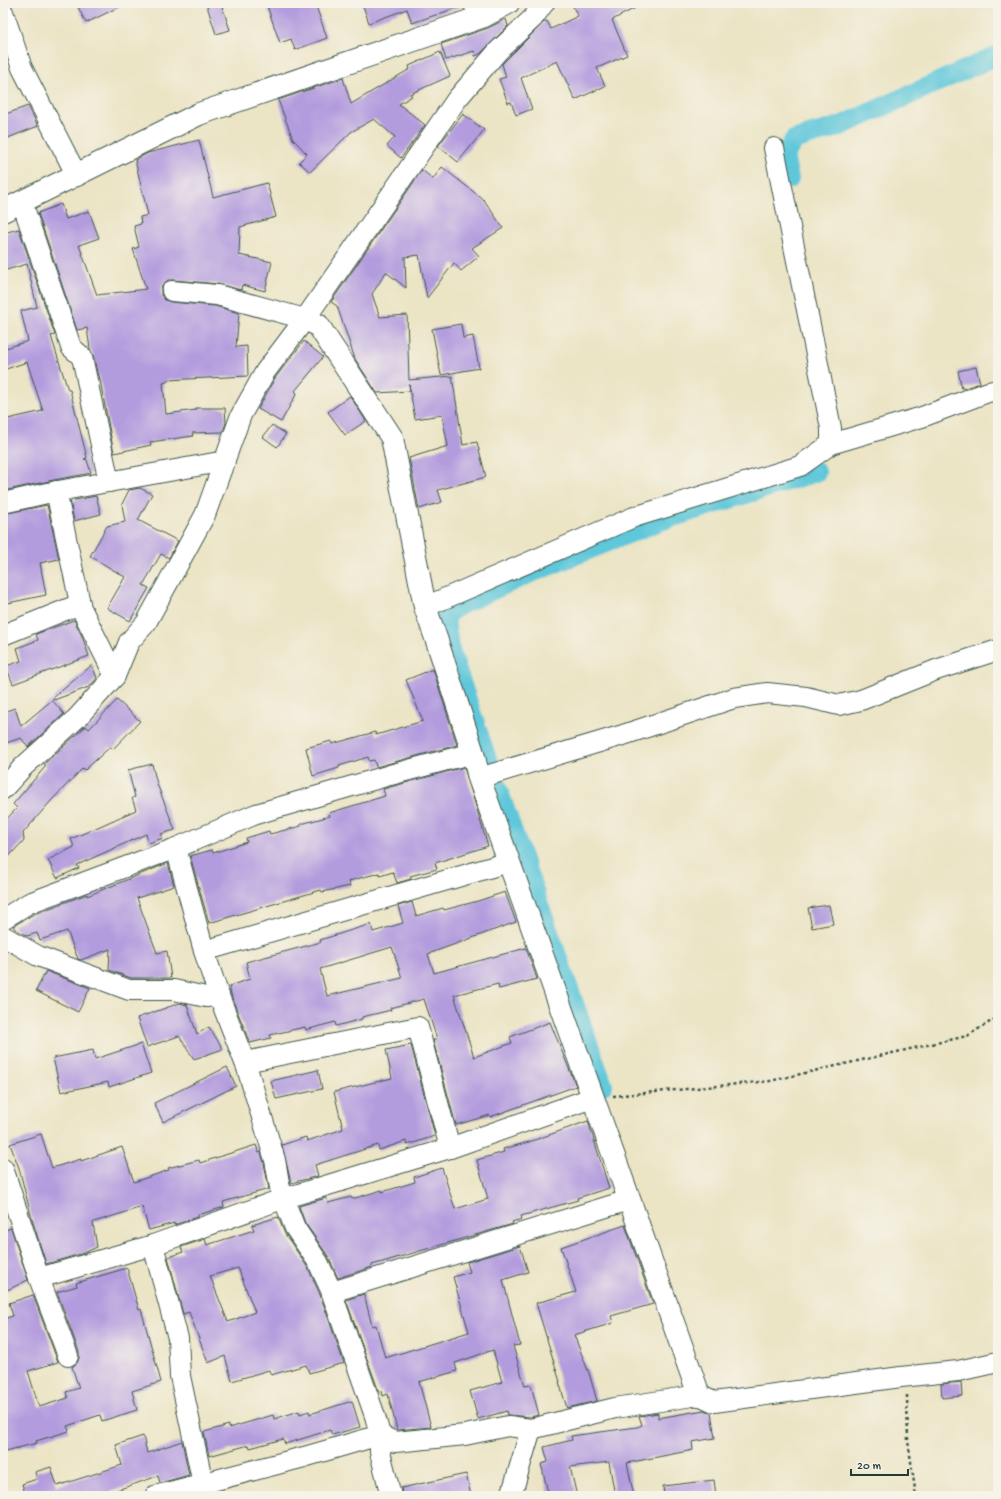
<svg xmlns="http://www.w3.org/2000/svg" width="1001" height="1499" font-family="'Gochi Hand',sans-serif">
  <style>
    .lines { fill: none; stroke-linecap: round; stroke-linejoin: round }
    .canal { stroke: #5ec7da; stroke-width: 20 }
    .building { fill: #b39cde; fill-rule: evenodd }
    .street-casing { stroke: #3e564a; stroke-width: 22 }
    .secondary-casing { stroke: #3e564a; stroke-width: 24 }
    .path { stroke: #3e564a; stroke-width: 2.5; stroke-dasharray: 3 3; stroke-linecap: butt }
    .street { stroke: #fff; stroke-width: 20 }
    .secondary { stroke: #fff; stroke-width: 22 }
  </style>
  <rect width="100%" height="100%" fill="#f7f3e8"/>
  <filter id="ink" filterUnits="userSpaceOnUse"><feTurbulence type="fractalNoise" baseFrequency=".025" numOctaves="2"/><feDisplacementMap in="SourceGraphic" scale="8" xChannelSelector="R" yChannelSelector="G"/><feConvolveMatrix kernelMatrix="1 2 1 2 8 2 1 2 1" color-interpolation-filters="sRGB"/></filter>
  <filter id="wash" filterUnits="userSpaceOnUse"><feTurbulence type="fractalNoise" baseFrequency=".012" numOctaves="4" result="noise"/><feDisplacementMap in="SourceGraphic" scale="16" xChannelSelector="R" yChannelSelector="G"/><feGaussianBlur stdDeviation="0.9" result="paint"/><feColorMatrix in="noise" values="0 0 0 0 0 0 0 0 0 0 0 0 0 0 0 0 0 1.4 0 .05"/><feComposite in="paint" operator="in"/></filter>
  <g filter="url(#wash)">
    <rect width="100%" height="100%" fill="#ebe4c5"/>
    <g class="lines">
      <!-- canal -->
      <g class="canal">
        <path d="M 789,179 L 784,156 L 794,140 L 809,135 L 838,127 L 998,55"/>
        <path d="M 489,765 L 449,647 L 445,620 L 450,611 L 462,604 L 526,575 L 660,521 L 816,472"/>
        <path d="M 496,784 L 603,1085"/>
      </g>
    </g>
    <g id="blocks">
      <!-- building -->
      <g class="building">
        <path d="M 76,3 L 127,3 L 86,23 Z"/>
        <path d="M 206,3 L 221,3 L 230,30 L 216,34 Z"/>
        <path d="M 266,3 L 315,3 L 327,38 L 295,50 L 291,39 L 280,43 Z"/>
        <path d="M 362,3 L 462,3 L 462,6 L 412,23 L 407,9 L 369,23 Z"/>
        <path d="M 571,3 L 645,3 L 612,20 L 627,55 L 597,68 L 605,86 L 575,100 L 557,61 L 521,78 L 532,109 L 516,115 L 511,102 L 508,103 L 499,79 L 506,77 L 502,64 L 544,22 L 547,21 L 551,29 L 578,16 Z"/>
        <path d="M 506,19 L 508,26 L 480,54 L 475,56 L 474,51 L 446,60 L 441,44 L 488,28 Z"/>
        <path d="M 440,52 L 450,76 L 410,94 L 412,96 L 399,104 L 425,125 L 401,158 L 387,146 L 395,137 L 374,119 L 351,132 L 310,172 L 299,162 L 307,154 L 293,139 L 278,100 L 343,78 L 351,104 L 410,69 L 409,66 Z"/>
        <path d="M 28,106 L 38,126 L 3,140 L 3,115 Z"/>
        <path d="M 463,114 L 484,130 L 458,162 L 438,146 Z"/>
        <path d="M 199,140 L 213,197 L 267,183 L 276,217 L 240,227 L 239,255 L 272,262 L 265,291 L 242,285 L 241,290 L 218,284 L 173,280 L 168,280 L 163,284 L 161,290 L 161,295 L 165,300 L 171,302 L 215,306 L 239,313 L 236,347 L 247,346 L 248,376 L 167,380 L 167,382 L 163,383 L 166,414 L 196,410 L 196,408 L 225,408 L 226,423 L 223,432 L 192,433 L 193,436 L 150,442 L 151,445 L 114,453 L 99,375 L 98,376 L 93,355 L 90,349 L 87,328 L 77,330 L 38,213 L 61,204 L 66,219 L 89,211 L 99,238 L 79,245 L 97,295 L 146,289 L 133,249 L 139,247 L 134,226 L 141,224 L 140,217 L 148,215 L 135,160 L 148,153 Z"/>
        <path d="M 442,167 L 484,200 L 503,228 L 472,248 L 479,256 L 461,271 L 454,263 L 427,298 L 419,255 L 405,257 L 406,288 L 386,272 L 372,294 L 380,317 L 407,315 L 409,380 L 452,376 L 463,445 L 477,442 L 486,477 L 438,490 L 442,502 L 419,509 L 409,458 L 448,446 L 442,415 L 415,419 L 409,384 L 410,391 L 377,393 L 355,359 L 337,306 L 331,302 L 422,170 L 433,179 Z"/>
        <path d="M 19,229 L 55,335 L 51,336 L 68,390 L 70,390 L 87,458 L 84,459 L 87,460 L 91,473 L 54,480 L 3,491 L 3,420 L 43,411 L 27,362 L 3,370 L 3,349 L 28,341 L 21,311 L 37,307 L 27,264 L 3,271 L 3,233 Z"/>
        <path d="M 461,324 L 463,338 L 473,336 L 479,368 L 441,375 L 432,329 Z"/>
        <path d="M 304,341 L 323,357 L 295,391 L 297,393 L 281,422 L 258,409 L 275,378 Z"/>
        <path d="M 976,367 L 980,383 L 962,389 L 958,371 Z"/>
        <path d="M 350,396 L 366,421 L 345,435 L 328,412 Z"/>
        <path d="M 272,425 L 286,434 L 277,447 L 263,437 Z"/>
        <path d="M 140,488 L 152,494 L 138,520 L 178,541 L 169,558 L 161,554 L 143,585 L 149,588 L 130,621 L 107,608 L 125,577 L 90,556 L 107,526 L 125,522 L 122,504 L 129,490 Z"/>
        <path d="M 96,496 L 101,514 L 74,521 L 70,501 Z"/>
        <path d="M 47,505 L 59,559 L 40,563 L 46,595 L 3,604 L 3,514 Z"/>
        <path d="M 74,620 L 82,636 L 89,656 L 13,684 L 6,666 L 21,661 L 17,648 L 38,640 L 36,634 Z"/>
        <path d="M 92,665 L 97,678 L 89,687 L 54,700 L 53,698 Z"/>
        <path d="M 433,669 L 457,745 L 376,767 L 374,760 L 369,761 L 368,757 L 339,766 L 339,768 L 313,776 L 306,748 L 331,741 L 332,744 L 375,732 L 376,735 L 423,721 L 406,680 Z"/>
        <path d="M 52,700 L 64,714 L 28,747 L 21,738 L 3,744 L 3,712 L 15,708 L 21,726 Z"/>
        <path d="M 117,700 L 140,721 L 113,749 L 110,747 L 85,770 L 83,768 L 51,801 L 23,833 L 24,840 L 3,863 L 3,823 L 17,808 L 13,804 L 46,766 L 44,764 L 86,726 L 89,729 Z"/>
        <path d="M 152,764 L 157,784 L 175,830 L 161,834 L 163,838 L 149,843 L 146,834 L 77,865 L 79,868 L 57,878 L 48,860 L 74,847 L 71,839 L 136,810 L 132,798 L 135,797 L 128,770 Z"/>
        <path d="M 464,767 L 488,846 L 435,863 L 437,869 L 410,876 L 411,879 L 397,883 L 393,872 L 380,876 L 379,873 L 349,881 L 350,886 L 322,892 L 321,890 L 209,923 L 190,856 L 212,850 L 213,853 L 247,842 L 246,838 L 269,831 L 270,834 L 301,826 L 301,824 L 330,816 L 329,813 L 385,796 L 383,789 Z"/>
        <path d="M 168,863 L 174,886 L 137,898 L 157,953 L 167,951 L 171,978 L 131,978 L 109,970 L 110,949 L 81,960 L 78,959 L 67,931 L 40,940 L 37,933 L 27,936 L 15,929 L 13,926 L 34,914 L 87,894 L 87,896 Z"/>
        <path d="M 505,892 L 516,922 L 428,954 L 434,973 L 526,948 L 537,979 L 499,989 L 498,984 L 454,995 L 474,1057 L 512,1043 L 510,1037 L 550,1022 L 576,1086 L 490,1117 L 490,1115 L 456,1125 L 433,1040 L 437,1039 L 424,999 L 390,1008 L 391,1010 L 362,1017 L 362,1019 L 336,1026 L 335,1022 L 306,1030 L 305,1027 L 270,1035 L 271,1038 L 250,1043 L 232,998 L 229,986 L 250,979 L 246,962 L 321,942 L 320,940 L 371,924 L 373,932 L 403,923 L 398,906 L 412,902 L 416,916 L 443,908 L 444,910 L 478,901 ZM 392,947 L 402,978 L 327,996 L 320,969 Z"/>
        <path d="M 829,905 L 833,924 L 812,928 L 808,908 Z"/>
        <path d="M 46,971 L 90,988 L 78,1012 L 36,991 Z"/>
        <path d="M 180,1003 L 187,1005 L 197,1034 L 209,1027 L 223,1049 L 194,1059 L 179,1036 L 147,1047 L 137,1018 Z"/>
        <path d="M 141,1044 L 151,1073 L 109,1087 L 108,1082 L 61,1092 L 53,1058 L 93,1050 L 95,1059 Z"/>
        <path d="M 411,1045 L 435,1136 L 407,1145 L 406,1141 L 379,1150 L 378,1145 L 315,1165 L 318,1176 L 291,1183 L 282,1145 L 306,1137 L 307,1141 L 343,1129 L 334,1092 L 392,1078 L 386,1050 Z"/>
        <path d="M 227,1067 L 236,1086 L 163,1122 L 154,1103 Z"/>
        <path d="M 318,1070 L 322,1089 L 276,1099 L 271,1081 Z"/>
        <path d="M 588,1121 L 609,1188 L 577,1198 L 578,1200 L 521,1216 L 522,1219 L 512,1222 L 513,1224 L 372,1265 L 372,1267 L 338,1278 L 328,1256 L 305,1223 L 299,1206 L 326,1198 L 328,1203 L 351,1197 L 352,1199 L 382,1190 L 382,1192 L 415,1182 L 414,1177 L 442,1168 L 455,1209 L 488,1199 L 477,1160 L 504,1152 L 503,1149 L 529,1142 Z"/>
        <path d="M 41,1134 L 52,1168 L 81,1159 L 81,1161 L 122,1147 L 134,1182 L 169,1170 L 168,1168 L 199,1160 L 200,1163 L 256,1145 L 259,1153 L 261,1152 L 264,1163 L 269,1189 L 223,1202 L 224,1207 L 198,1215 L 198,1217 L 174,1225 L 174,1223 L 149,1230 L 142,1207 L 94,1222 L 93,1223 L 97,1247 L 84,1253 L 46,1264 L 32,1219 L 19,1168 L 10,1144 Z"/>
        <path d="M 278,1217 L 285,1234 L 308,1268 L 319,1292 L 344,1363 L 309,1373 L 306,1365 L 271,1375 L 269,1370 L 232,1381 L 225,1356 L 208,1363 L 189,1312 L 183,1314 L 168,1257 L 183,1252 L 181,1247 L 205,1239 L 207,1245 L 254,1230 L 252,1225 ZM 238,1268 L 255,1312 L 228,1322 L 210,1276 Z"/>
        <path d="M 625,1225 L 653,1304 L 611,1316 L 613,1323 L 574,1335 L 589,1373 L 597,1401 L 567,1408 L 559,1382 L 560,1382 L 536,1303 L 576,1292 L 561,1247 Z"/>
        <path d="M 11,1228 L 28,1280 L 3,1292 L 3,1231 Z"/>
        <path d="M 520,1246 L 528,1272 L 503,1280 L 520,1345 L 513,1346 L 525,1386 L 531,1385 L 539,1415 L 530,1417 L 508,1415 L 507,1411 L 478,1419 L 470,1391 L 502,1382 L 493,1350 L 455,1363 L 457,1371 L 419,1382 L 431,1427 L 397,1430 L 388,1394 L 383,1396 L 382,1391 L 379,1392 L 346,1300 L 364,1294 L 372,1326 L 376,1325 L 385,1358 L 469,1332 L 453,1277 L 470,1272 L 467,1262 Z"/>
        <path d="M 127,1268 L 139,1310 L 141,1309 L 161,1382 L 132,1391 L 137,1410 L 102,1421 L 100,1415 L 67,1426 L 69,1431 L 36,1441 L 37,1443 L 6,1451 L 3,1442 L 3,1319 L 13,1316 L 9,1303 L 33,1295 L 58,1362 L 28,1371 L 39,1407 L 68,1398 L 66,1392 L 79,1388 L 72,1367 L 77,1363 L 79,1358 L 79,1352 L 57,1292 L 77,1286 L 76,1283 Z"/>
        <path d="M 961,1382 L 962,1396 L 942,1398 L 941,1384 Z"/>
        <path d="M 352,1401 L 360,1427 L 332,1435 L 330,1430 L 285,1444 L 283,1439 L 250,1448 L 249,1445 L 209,1456 L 204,1432 L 229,1425 L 229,1428 L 273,1415 L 274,1419 L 299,1411 L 300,1414 L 309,1411 L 310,1414 Z"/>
        <path d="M 704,1410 L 711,1413 L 715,1438 L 692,1442 L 693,1450 L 627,1463 L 634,1496 L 615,1496 L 609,1462 L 570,1467 L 577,1496 L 549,1496 L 541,1464 L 548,1462 L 544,1447 L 572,1440 L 571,1436 L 637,1427 L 642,1425 L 639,1416 L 658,1413 L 658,1418 Z"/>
        <path d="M 143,1436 L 147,1453 L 182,1441 L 189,1475 L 160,1483 L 158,1476 L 111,1492 L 112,1496 L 26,1496 L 22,1484 L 37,1479 L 35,1472 L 51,1467 L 57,1486 L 122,1465 L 116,1445 Z"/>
        <path d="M 466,1474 L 471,1496 L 402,1496 L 401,1488 Z"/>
        <path d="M 714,1480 L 716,1496 L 664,1496 L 663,1486 Z"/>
      </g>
    </g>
  </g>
  <g filter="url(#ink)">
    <use href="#blocks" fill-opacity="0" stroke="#3e564a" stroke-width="1"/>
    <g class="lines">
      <defs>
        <g id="street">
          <path d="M 473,3 L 484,16"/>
          <path d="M 3,12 L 22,68 L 77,176"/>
          <path d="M 22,202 L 71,347 L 82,357 L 109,482"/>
          <path d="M 172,291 L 217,295 L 305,319"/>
          <path d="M 831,444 L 922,417 L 988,392 L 998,390"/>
          <path d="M 56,491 L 81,608 L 115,676"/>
          <path d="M 3,503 L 47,493 L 225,461"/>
          <path d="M 425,607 L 634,517 L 800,466 L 831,444 L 831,428 L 774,148"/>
          <path d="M 3,635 L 80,604"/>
          <path d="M 479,778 L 623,735 L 734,698 L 767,693 L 806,697 L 839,705 L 861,700 L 936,670 L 998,650"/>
          <path d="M 3,789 L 23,767 L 77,718 L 115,676 L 129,642 L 146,623 L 205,515 L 241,415 L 265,372 L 305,319 L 457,99 L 498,51 L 533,18 L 544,3"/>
          <path d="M 176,848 L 204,951 L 219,996 L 247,1068 L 275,1160 L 282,1199 L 286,1205 L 295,1228 L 318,1262 L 330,1288 L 375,1416 L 380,1435 L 380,1452 L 391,1496"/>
          <path d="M 3,919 L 29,903 L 176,848 L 256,814 L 390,775 L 473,753"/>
          <path d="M 3,936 L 38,956 L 129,990 L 174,990 L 206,997 L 219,996"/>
          <path d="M 204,951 L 509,862"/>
          <path d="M 245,1062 L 418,1027 L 450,1148"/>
          <path d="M 3,1168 L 39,1278 L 68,1356"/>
          <path d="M 153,1245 L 178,1338 L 180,1376 L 203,1484"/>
          <path d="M 39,1278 L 153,1245 L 282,1199 L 450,1148 L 592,1098"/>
          <path d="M 332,1292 L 629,1200"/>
          <path d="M 155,1496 L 304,1457 L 380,1435 L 395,1442 L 465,1435 L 508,1426 L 531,1429 L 615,1408 L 699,1395 L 714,1402 L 901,1377 L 958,1371 L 998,1362"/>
          <path d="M 511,1496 L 531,1429"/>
        </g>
        <g id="secondary">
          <path d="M 3,211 L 199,114 L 484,16 L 508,3"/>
          <path d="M 305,319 L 318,325 L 392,438 L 425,607 L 437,641 L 473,753 L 479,778 L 699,1395"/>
        </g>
      </defs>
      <!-- street casing -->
      <use href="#street" class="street-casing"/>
      <!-- secondary casing -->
      <use href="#secondary" class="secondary-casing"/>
      <!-- path -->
      <g class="path">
        <path d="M 613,1096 L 770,1081 L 967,1036 L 998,1017"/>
        <path d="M 907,1395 L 908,1441 L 916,1496"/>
      </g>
      <!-- street -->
      <use href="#street" class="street"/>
      <!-- secondary -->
      <use href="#secondary" class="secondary"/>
    </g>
  </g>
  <!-- margin -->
  <rect width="1001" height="1499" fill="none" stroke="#f7f3e8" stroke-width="16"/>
  <!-- scale -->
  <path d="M851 1469v6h57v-6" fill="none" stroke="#1f3d34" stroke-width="2"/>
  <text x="857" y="1469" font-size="12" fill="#1f3d34" stroke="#f7f3e8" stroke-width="3" paint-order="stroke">20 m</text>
</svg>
